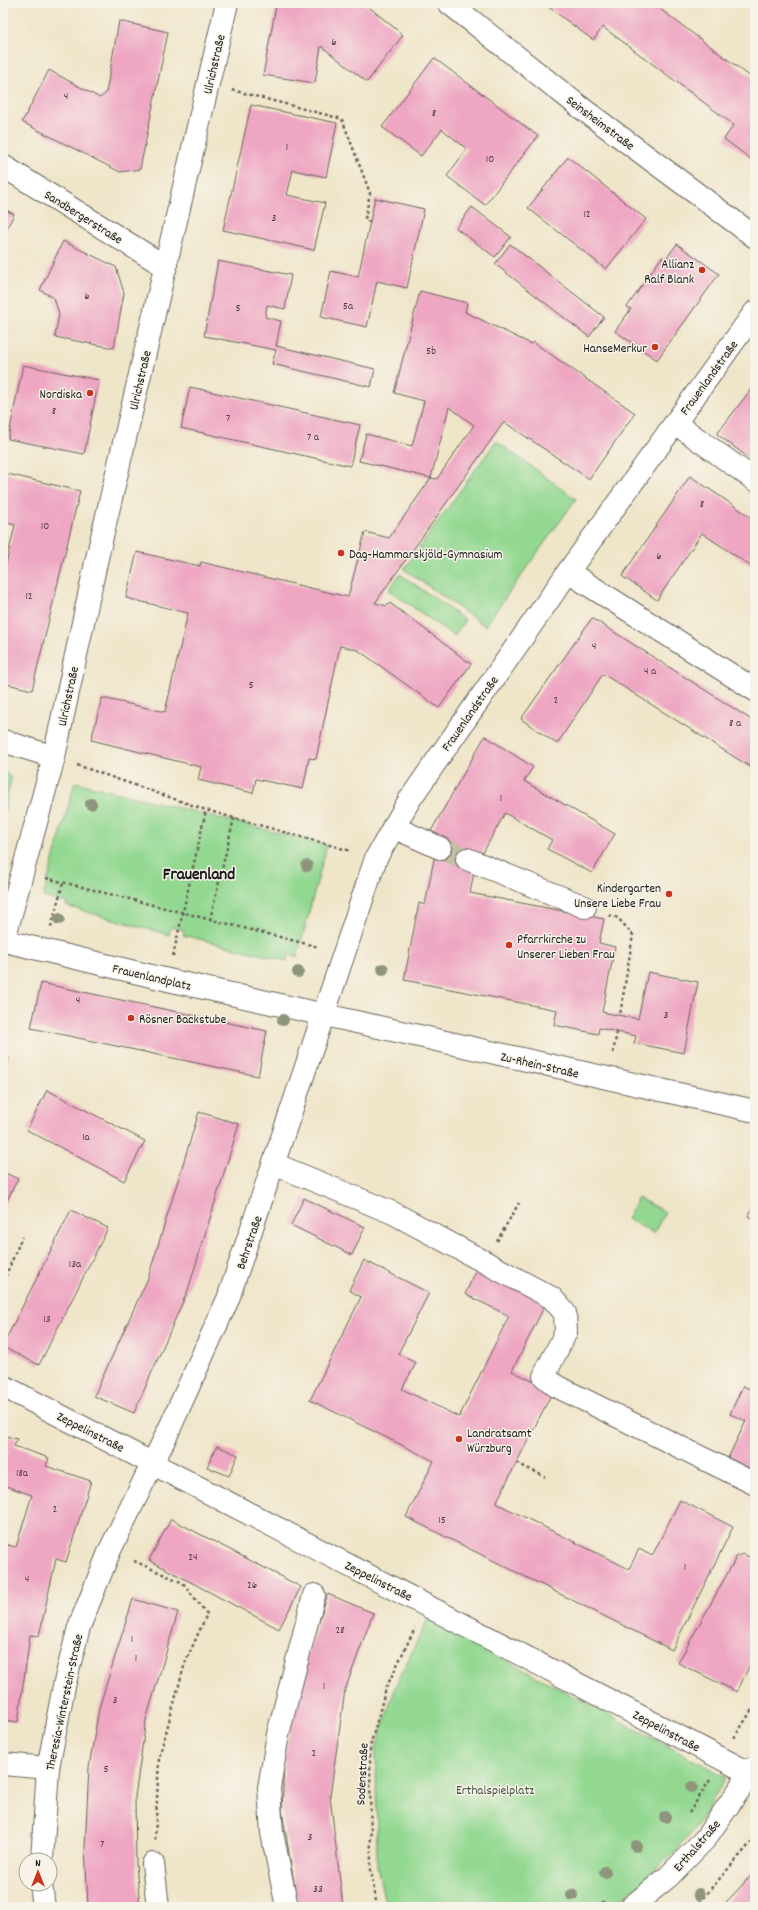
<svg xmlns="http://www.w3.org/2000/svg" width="758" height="1910" font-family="Dekko,sans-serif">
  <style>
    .green { fill: #92d891; stroke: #577a56 }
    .building { fill: #eea6c2 }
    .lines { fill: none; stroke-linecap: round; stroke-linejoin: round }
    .minor-tunnel { stroke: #c5bda6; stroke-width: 22; stroke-dasharray: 22 11; stroke-linecap: butt }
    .minor-casing { stroke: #666259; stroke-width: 24 }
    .path { stroke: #666259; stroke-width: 2.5; stroke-dasharray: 3 3; stroke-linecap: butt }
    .minor { stroke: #fff; stroke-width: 22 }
    .tree { fill: #8e957d }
    .poi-dot { fill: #c8321e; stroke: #f7f3e8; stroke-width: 1.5 }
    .labels { text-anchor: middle; stroke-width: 3; stroke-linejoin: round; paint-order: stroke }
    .number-label { font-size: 11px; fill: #503e46 }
    .street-label { font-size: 13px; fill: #1c1c1c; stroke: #f7f3e8 }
    .poi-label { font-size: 13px; fill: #1c1c1c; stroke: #f7f3e8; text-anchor: end }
    .park-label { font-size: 13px; fill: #3f543f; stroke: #f7f3e8 }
    .district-label { font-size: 17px; font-weight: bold; fill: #1c1c1c; stroke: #f7f3e8 }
  </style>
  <rect width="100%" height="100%" fill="#f7f3e8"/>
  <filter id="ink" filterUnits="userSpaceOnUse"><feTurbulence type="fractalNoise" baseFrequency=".025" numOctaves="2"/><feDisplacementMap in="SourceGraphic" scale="8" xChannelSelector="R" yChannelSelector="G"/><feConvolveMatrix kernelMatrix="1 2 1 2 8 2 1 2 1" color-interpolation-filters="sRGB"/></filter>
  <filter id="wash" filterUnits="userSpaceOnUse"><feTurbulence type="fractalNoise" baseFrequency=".012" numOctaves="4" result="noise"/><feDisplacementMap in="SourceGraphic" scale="16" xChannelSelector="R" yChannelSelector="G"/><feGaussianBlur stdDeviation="0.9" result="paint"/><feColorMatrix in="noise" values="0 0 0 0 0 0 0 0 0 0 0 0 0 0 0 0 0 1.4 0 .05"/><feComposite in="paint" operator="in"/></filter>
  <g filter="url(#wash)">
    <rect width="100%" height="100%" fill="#efe5c9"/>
    <!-- green -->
    <g class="green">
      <path d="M 496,441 L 576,499 L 485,626 L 404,569 Z"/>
      <path d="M 400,574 L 465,620 L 454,636 L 389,590 Z"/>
      <path d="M 3,770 L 11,778 L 3,819 Z"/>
      <path d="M 75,782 L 327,845 L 297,957 L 288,955 L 287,961 L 183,935 L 184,930 L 171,927 L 169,935 L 66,906 L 67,903 L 43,897 Z"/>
      <path d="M 638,1198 L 665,1212 L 654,1233 L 627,1219 Z"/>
      <path d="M 428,1619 L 726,1777 C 715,1795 705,1816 692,1832 C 669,1860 639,1888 608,1907 L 386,1907 L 377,1866 L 376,1748 L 395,1687 Z"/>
    </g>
    <g id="blocks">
      <!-- building -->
      <g class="building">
        <path d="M 279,3 L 364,3 L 403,35 L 367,82 L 321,46 L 315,83 L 263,75 L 276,6 Z"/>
        <path d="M 543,3 L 652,3 L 755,80 L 755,86 L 750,92 L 755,96 L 755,162 L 724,139 L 734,125 L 603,27 L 593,40 Z"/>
        <path d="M 119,21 L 168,32 L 140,169 L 120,172 L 22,122 L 49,70 L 100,98 L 106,93 Z"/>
        <path d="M 434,58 L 538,136 L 485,205 L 447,176 L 467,149 L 442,129 L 421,156 L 382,127 Z"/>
        <path d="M 251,105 L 337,123 L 326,177 L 293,170 L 287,195 L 325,203 L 314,250 L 223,230 Z"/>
        <path d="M 568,157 L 646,219 L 606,269 L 528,208 Z"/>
        <path d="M 375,198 L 424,209 L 407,288 L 377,281 L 367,327 L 321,317 L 331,271 L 358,277 Z"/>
        <path d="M 472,207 L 511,237 L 495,257 L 456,228 Z"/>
        <path d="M 3,209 L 14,214 L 3,236 Z"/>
        <path d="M 63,241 L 116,267 L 124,293 L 114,348 L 55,337 L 59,314 L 54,298 L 40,290 Z"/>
        <path d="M 510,244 L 604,317 L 589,337 L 495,264 Z"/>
        <path d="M 677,244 L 719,274 L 657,360 L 615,331 L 631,309 L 627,307 L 662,257 L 665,260 Z"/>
        <path d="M 218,261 L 291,275 L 285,309 L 267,305 L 265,317 L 281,321 L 276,346 L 375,369 L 371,387 L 272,364 L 276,350 L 204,336 Z"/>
        <path d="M 420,291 L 467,303 L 465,312 L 531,344 L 533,342 L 635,413 L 589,479 L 504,422 L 375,603 L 387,606 L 390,603 L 471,664 L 439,708 L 358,650 L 340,646 L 316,759 L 309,758 L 303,789 L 256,779 L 253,793 L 244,791 L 198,780 L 201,767 L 91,740 L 102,698 L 165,712 L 188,613 L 126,598 L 137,552 L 200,566 L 201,562 L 348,597 L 365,532 L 389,538 L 431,478 L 437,479 L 474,425 L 449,407 L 431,478 L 359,461 L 366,434 L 412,446 L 424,401 L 394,393 Z"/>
        <path d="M 23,365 L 99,380 L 84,454 L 8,439 Z"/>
        <path d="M 755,384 L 755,461 L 754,462 L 717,434 Z"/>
        <path d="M 190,387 L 360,425 L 350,466 L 181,428 Z"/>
        <path d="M 3,473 L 80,491 L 32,690 L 3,683 L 3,577 L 15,525 L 3,522 Z"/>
        <path d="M 690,476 L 755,520 L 755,569 L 702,533 L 657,600 L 622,576 Z"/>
        <path d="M 592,618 L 755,722 L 755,770 L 603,674 L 557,744 L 521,719 Z"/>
        <path d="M 485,736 L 533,767 L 524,781 L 615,834 L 592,873 L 547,849 L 552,840 L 505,813 L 475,867 L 470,893 L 604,919 L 599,943 L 615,947 L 602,1012 L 638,1019 L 648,972 L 698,982 L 684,1053 L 634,1043 L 636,1036 L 599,1028 L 598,1034 L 554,1025 L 557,1010 L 404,980 L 419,903 L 425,905 L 434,859 L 445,839 L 431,831 Z"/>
        <path d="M 41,983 L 267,1031 L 258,1076 L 31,1028 Z"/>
        <path d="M 3,1055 L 9,1058 L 3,1070 Z"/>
        <path d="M 47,1090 L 145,1141 L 124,1181 L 27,1130 Z"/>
        <path d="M 199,1112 L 239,1124 L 188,1290 L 134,1413 L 94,1396 L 148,1278 Z"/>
        <path d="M 3,1172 L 18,1179 L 3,1208 Z"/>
        <path d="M 304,1198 L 365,1227 L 352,1255 L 291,1225 Z"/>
        <path d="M 755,1202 L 755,1220 L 748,1216 Z"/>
        <path d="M 71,1210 L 108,1228 L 39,1365 L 3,1347 L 3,1345 Z"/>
        <path d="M 364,1260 L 429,1293 L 398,1354 L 416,1363 L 402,1389 L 459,1417 L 509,1316 L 465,1294 L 478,1267 L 547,1301 L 512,1371 L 553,1391 L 496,1503 L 629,1569 L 639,1549 L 652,1556 L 680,1500 L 733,1527 L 672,1650 L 406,1517 L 434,1461 L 310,1400 L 361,1297 L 349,1290 Z"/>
        <path d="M 755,1383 L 755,1471 L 728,1458 L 746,1421 L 730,1414 L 743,1386 L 752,1390 Z"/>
        <path d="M 3,1435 L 17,1439 L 14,1446 L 49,1458 L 46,1466 L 91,1481 L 66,1562 L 56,1559 L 39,1636 L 30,1635 L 18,1722 L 3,1720 L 3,1549 L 4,1544 L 16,1547 L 32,1495 L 3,1485 Z"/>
        <path d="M 217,1446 L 238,1455 L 229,1476 L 207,1467 Z"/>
        <path d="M 171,1519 L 301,1587 L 279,1629 L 149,1560 Z"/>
        <path d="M 743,1554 L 755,1560 L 755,1654 L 737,1692 L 678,1663 L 737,1556 Z"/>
        <path d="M 328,1594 L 373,1613 L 345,1690 L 330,1796 L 343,1907 L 298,1907 L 282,1811 L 284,1759 L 301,1674 Z"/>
        <path d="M 133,1599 L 178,1612 L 146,1720 L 135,1797 L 136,1864 L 140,1907 L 88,1907 L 85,1847 L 89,1767 L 99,1708 Z"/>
        <path d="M 755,1871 L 755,1907 L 721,1907 L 731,1897 Z"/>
      </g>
    </g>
  </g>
  <g filter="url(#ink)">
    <use href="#blocks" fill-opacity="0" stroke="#666259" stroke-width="1"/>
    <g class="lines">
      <!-- minor-tunnel -->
      <path class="minor-tunnel" d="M 440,848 L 467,859"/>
      <defs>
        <g id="minor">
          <path d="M 449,3 L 580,107 L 755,237"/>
          <path d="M 3,166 L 166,267"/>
          <path d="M 675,423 L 755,480"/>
          <path d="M 568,572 L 755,690"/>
          <path d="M 3,741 L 54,757"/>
          <path d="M 393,827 L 440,848"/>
          <path d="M 467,859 L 585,907"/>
          <path d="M 5,941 L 168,980 L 755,1111"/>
          <path d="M 3,943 L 54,757 L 97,558 L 227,3"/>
          <path d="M 274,1164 L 393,1213 L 552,1298 L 565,1313 L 566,1332 L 544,1376 L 556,1386 L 755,1484"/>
          <path d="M 3,1386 L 755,1776"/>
          <path d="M 3,1764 L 48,1768"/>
          <path d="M 42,1860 L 48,1768 L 64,1686 L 79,1627 L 110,1550 L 167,1434 L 228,1299 L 376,858 L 410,799 L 568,572 L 755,312"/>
          <path d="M 153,1864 L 158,1907"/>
          <path d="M 41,1884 L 44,1907"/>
          <path d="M 287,1907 L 272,1833 L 269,1788 L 278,1734 L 314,1595"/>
          <path d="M 631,1907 L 668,1877 L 705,1839 L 755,1767"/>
        </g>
      </defs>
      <!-- minor casing -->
      <use href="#minor" class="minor-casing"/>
      <!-- path -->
      <g class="path">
        <path d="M 232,90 L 342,119 L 370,193 L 365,219 L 371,223"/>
        <path d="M 77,765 L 206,810 L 351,851"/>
        <path d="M 46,878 L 319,947"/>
        <path d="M 609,915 L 618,918 L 633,935 L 620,1015"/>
        <path d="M 210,920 L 234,818"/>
        <path d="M 51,927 L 63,883"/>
        <path d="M 173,956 L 206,810"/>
        <path d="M 613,1053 L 617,1032"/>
        <path d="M 497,1241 L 519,1203"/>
        <path d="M 3,1282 L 22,1237"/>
        <path d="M 517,1463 L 545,1477"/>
        <path d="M 134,1561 L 183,1583 L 207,1614 L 185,1663 L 159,1758 L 155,1840"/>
        <path d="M 734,1738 L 755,1705"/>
        <path d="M 689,1813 L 710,1780"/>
        <path d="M 377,1907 L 371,1870 L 370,1747 L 386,1688 L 415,1628"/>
        <path d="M 597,1907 L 606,1900"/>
        <path d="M 695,1907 L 755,1838"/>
      </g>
      <!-- minor -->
      <use href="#minor" class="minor"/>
    </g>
    <!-- trees -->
    <g class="tree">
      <circle cx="91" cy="804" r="6"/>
      <circle cx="307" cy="866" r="6"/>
      <circle cx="59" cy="919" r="6"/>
      <circle cx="383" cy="969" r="6"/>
      <circle cx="298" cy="972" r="6"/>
      <circle cx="283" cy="1020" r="6"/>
      <circle cx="692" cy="1787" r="6"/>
      <circle cx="665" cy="1817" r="6"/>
      <circle cx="636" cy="1846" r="6"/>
      <circle cx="605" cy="1872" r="6"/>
      <circle cx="699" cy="1894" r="6"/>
      <circle cx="572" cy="1895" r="6"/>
    </g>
  </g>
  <!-- markers -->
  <g class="poi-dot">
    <circle cx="702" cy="270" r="4"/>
    <circle cx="655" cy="347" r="4"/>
    <circle cx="90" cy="393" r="4"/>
    <circle cx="341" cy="553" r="4"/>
    <circle cx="669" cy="894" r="4"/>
    <circle cx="509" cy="945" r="4"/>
    <circle cx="131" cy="1018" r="4"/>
    <circle cx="459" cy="1439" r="4"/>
  </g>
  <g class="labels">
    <!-- number labels -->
    <g class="number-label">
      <text x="334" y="45">6</text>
      <text x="66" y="99">4</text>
      <text x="434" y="116">8</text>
      <text x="287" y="150">1</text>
      <text x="490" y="162">10</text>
      <text x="587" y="217">12</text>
      <text x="274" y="221">3</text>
      <text x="87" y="299">6</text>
      <text x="348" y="309">5a</text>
      <text x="238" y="311">5</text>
      <text x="431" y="354">5b</text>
      <text x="54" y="414">8</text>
      <text x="228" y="421">7</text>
      <text x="313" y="440">7 a</text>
      <text x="702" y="507">8</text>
      <text x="45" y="529">10</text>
      <text x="659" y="559">6</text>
      <text x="29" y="599">12</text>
      <text x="594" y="649">4</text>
      <text x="650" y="674">4 a</text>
      <text x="251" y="688">5</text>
      <text x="556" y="703">2</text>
      <text x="735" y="726">8 a</text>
      <text x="501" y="801">1</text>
      <text x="78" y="1003">4</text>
      <text x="666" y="1018">3</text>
      <text x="86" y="1140">1a</text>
      <text x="75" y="1267">13a</text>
      <text x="47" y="1322">13</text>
      <text x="22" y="1476">18a</text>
      <text x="55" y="1512">2</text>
      <text x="442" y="1523">15</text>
      <text x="193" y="1560">24</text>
      <text x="685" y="1570">1</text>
      <text x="27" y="1582">4</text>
      <text x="252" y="1588">26</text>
      <text x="340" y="1633">28</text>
      <text x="132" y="1642">1</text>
      <text x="136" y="1661">1</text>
      <text x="324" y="1689">1</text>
      <text x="115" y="1703">3</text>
      <text x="314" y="1756">2</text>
      <text x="106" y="1772">5</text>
      <text x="310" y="1840">3</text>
      <text x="102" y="1847">7</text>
      <text x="318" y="1892">33</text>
    </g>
    <!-- street labels -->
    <g class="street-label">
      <text transform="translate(213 64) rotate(-77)" y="5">Ulrichstraße</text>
      <text transform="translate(601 122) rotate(37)" y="5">Seinsheimstraße</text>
      <text transform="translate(84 216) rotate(32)" y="5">Sandbergerstraße</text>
      <text transform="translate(708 377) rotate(-54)" y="5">Frauenlandstraße</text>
      <text transform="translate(139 380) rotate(-77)" y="5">Ulrichstraße</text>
      <text transform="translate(67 696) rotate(-78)" y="5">Ulrichstraße</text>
      <text transform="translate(469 713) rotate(-55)" y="5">Frauenlandstraße</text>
      <text transform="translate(152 976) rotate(13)" y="5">Frauenlandplatz</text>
      <text transform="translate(540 1064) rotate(13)" y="5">Zu-Rhein-Straße</text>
      <text transform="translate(248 1242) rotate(-71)" y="5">Behrstraße</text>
      <text transform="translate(91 1431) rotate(27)" y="5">Zeppelinstraße</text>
      <text transform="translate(379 1580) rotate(27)" y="5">Zeppelinstraße</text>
      <text transform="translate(63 1702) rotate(-78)" y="5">Theresia-Winterstein-Straße</text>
      <text transform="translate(667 1730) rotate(28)" y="5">Zeppelinstraße</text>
      <text transform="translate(361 1774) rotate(-87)" y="5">Sodenstraße</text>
      <text transform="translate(696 1845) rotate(-49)" y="5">Erthalstraße</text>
    </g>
    <!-- poi labels -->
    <g class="poi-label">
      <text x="694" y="268">Allianz<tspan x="694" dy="15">Ralf Blank</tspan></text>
      <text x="647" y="352">HanseMerkur</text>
      <text x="82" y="398">Nordiska</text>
      <text x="349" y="558" text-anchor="start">Dag-Hammarskjöld-Gymnasium</text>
      <text x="661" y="892">Kindergarten<tspan x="661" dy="15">Unsere Liebe Frau</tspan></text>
      <text x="517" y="943" text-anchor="start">Pfarrkirche zu<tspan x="517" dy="15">Unserer Lieben Frau</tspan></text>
      <text x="139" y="1023" text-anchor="start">Rösner Backstube</text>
      <text x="467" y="1437" text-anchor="start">Landratsamt<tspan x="467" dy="15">Würzburg</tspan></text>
    </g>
    <!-- park labels -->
    <g class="park-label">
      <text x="495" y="1794">Erthalspielplatz</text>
    </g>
    <!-- district labels -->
    <g class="district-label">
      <text x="199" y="879">Frauenland</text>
    </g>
  </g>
  <!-- margin -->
  <rect width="758" height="1910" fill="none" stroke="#f7f3e8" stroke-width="16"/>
  <!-- north arrow -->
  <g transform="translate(38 1872)"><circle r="19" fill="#f7f3e8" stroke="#9f9d96"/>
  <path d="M0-3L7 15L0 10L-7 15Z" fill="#c8321e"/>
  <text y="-6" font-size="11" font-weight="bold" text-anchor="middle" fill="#1c1c1c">N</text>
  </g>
</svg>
